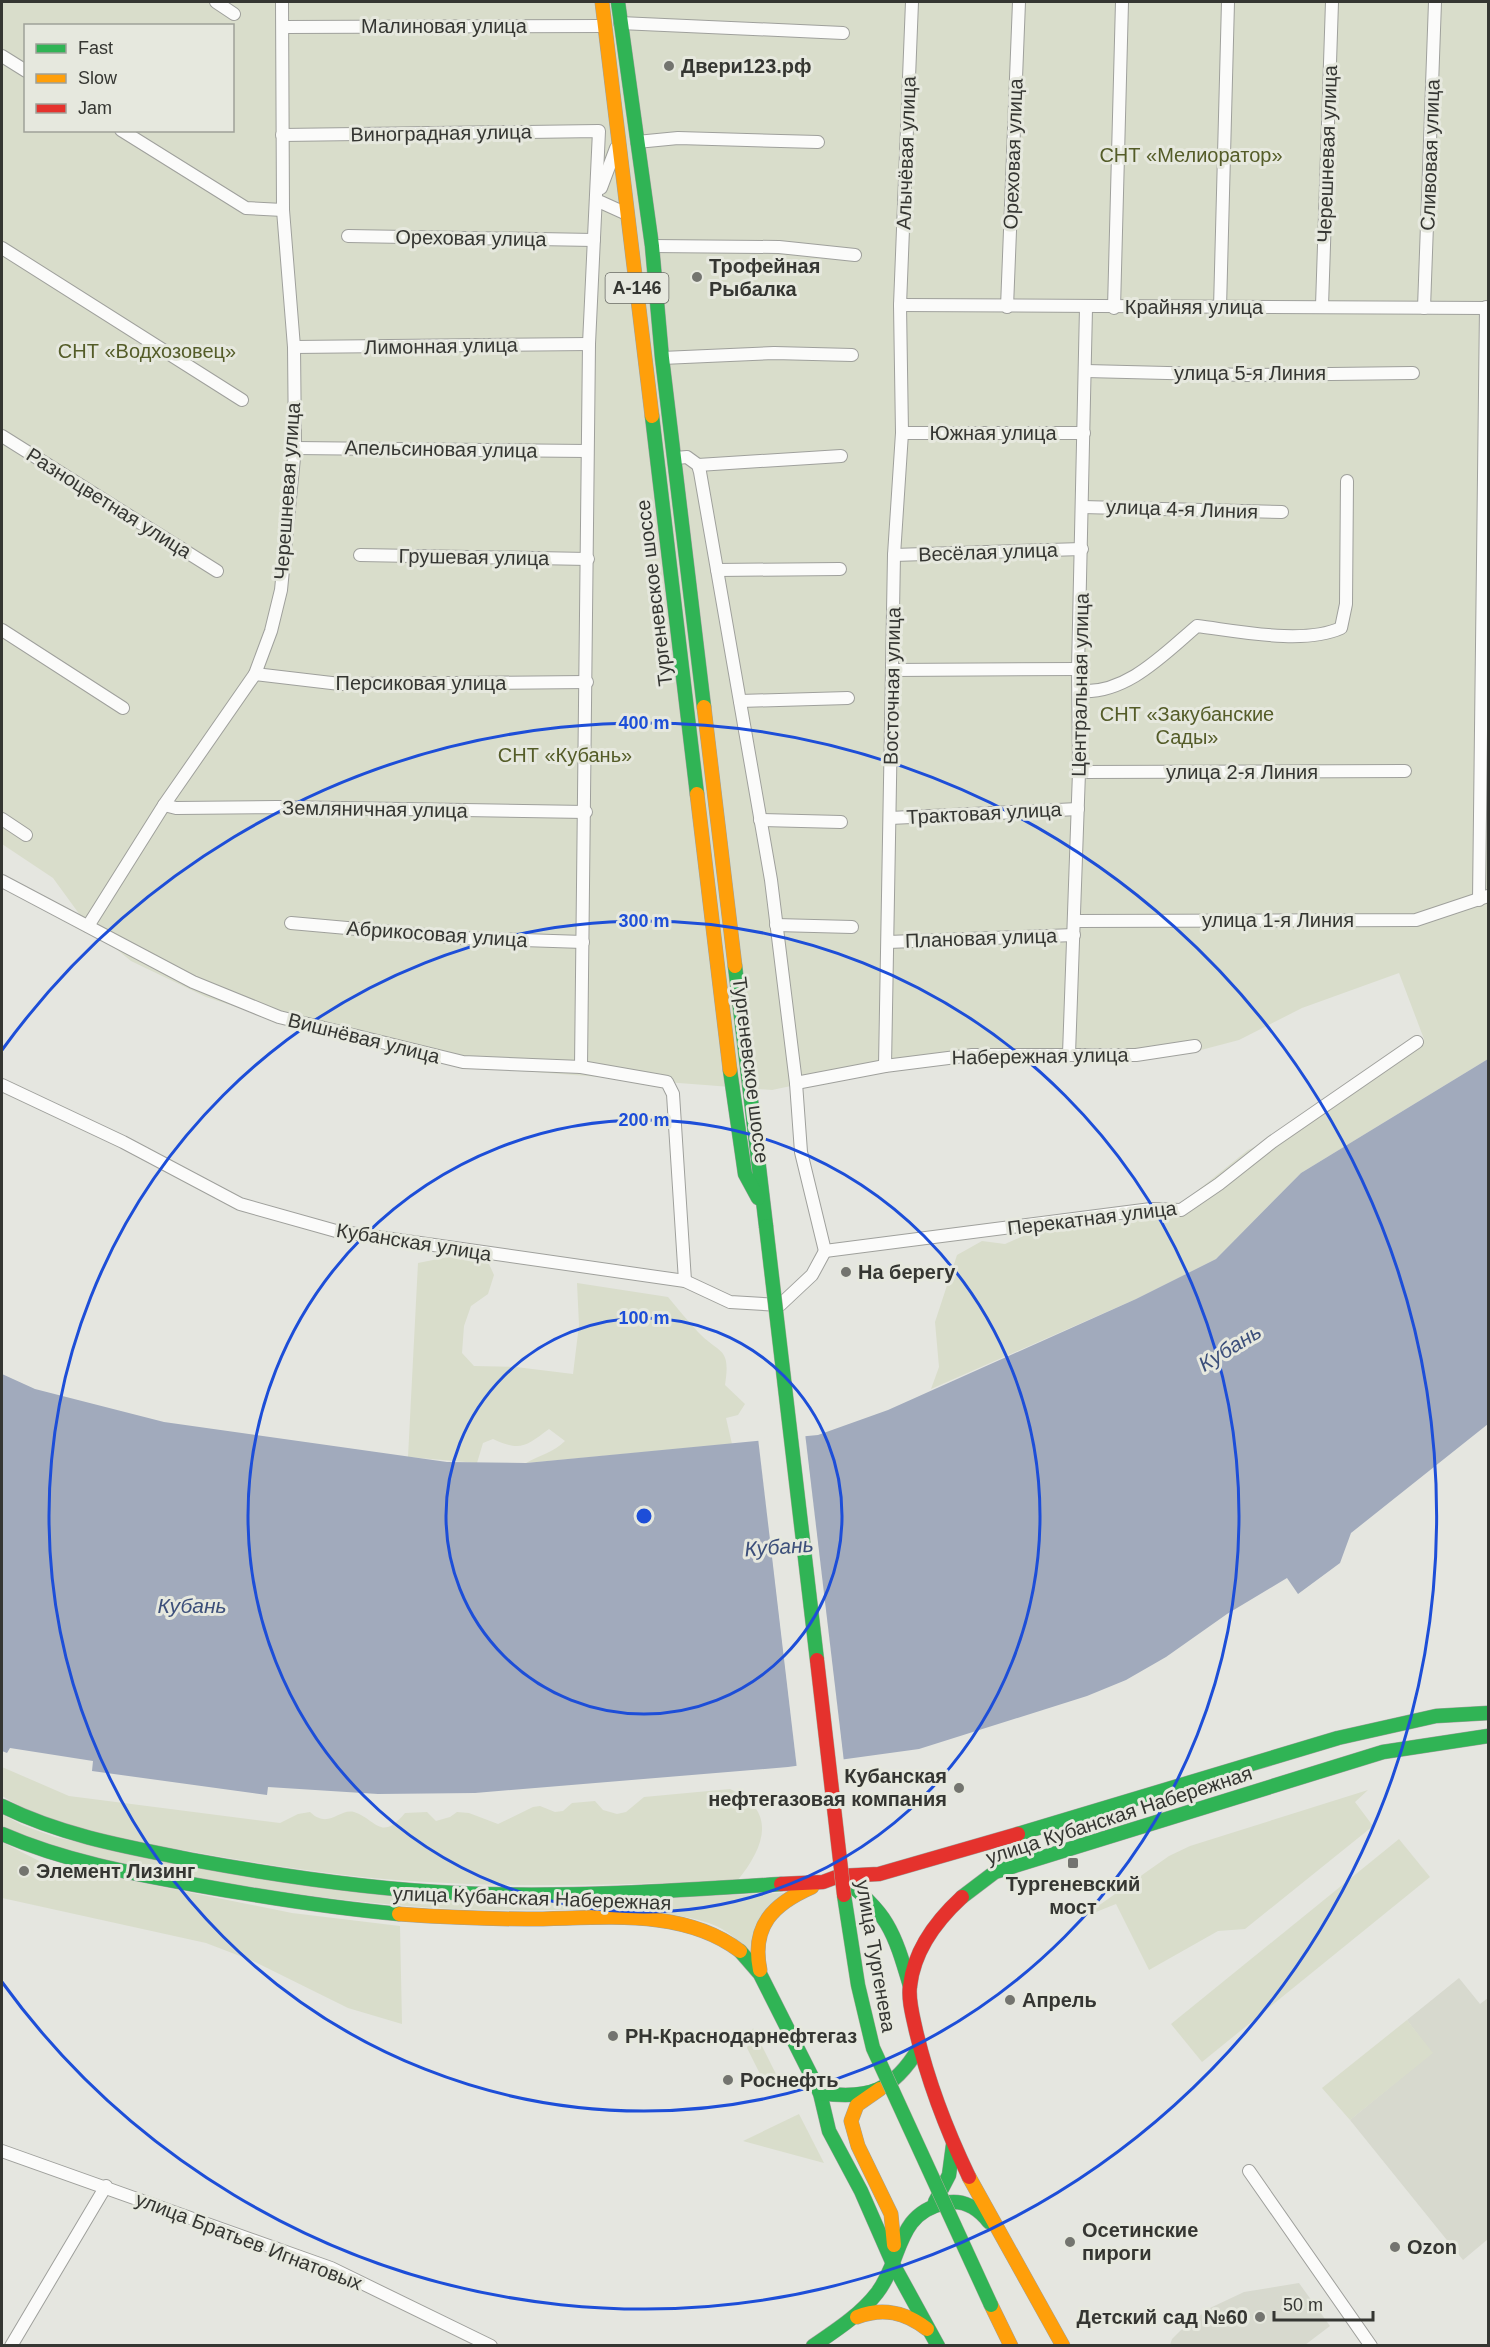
<svg xmlns="http://www.w3.org/2000/svg" width="1490" height="2347" font-family="Arial,sans-serif">
  <style>
    .built { fill: #d7d9ce }
    .green { fill: #d9ddcb; fill-rule: evenodd }
    .water { fill: #a1aabc }
    .pier { fill: #e5e6e0 }
    .lines { fill: none; stroke-linecap: round; stroke-linejoin: round }
    .street-casing { stroke: #9fa09c; stroke-width: 14 }
    .fast-casing { stroke: #9fa09c; stroke-width: 15 }
    .slow-casing { stroke: #9fa09c; stroke-width: 15 }
    .jam-casing { stroke: #9fa09c; stroke-width: 15 }
    .street { stroke: #fbfbfa; stroke-width: 12 }
    .fast { stroke: #30b455; stroke-width: 14 }
    .slow { stroke: #ff9f0a; stroke-width: 14 }
    .jam { stroke: #e5322d; stroke-width: 14 }
    .fast-bridge-casing { stroke: #abad9c; stroke-width: 15; stroke-linecap: butt }
    .jam-bridge-casing { stroke: #abad9c; stroke-width: 15; stroke-linecap: butt }
    .fast-bridge { stroke: #30b455; stroke-width: 14 }
    .jam-bridge { stroke: #e5322d; stroke-width: 14 }
    .ring { fill: none; stroke: #1d4ed8; stroke-width: 3 }
    .poi-dot { fill: #73746f; stroke: #e6e8de; stroke-width: 2 }
    .labels { text-anchor: middle; stroke-width: 6; stroke-linejoin: round; paint-order: stroke }
    .shield { fill: #e6e8de; stroke: #6a6b66; stroke-width: 1.5 }
    .shield-label { font-size: 18px; font-weight: bold; fill: #353632 }
    .street-label { font-size: 20px; fill: #353632; stroke: #e6e8de }
    .poi-label { font-size: 20px; font-weight: bold; fill: #353632; stroke: #e6e8de; text-anchor: start }
    .park-label { font-size: 20px; fill: #545c28; stroke: #e6e8de }
    .water-label { font-size: 21px; font-style: italic; fill: #3c4f7a; stroke: #e6e8de }
    .centre { fill: #1d4ed8; stroke: #e6e8de; stroke-width: 3 }
    .ring-label { font-size: 18px; text-anchor: middle; font-weight: bold; fill: #1d4ed8; stroke: #e6e8de; stroke-width: 6; stroke-linejoin: round; paint-order: stroke }
  </style>
  <rect width="100%" height="100%" fill="#e5e6e0"/>
  <!-- built -->
  <g class="built">
    <path d="M 1459,1978 L 1480,2004 L 1488,1998 L 1488,2239 L 1463,2260 L 1350,2120 L 1432,2053 L 1407,2020 Z"/>
    <path d="M 1299,2283 L 1330,2326 L 1305,2345 L 1170,2345 L 1172,2339 L 1182,2329 L 1210,2308 L 1244,2292 Z"/>
  </g>
  <!-- green -->
  <g class="green">
    <path d="M 2,2 L 1488,2 L 1488,1059 L 1301,1173 L 1216,1259 L 1136,1299 L 931,1389 L 939,1367 L 935,1322 L 957,1255 L 982,1241 L 1005,1244 L 1030,1233 L 1067,1228 L 1136,1220 L 1161,1220 L 1248,1150 L 1318,1118 L 1420,1045 L 1424,1039 L 1399,973 L 1302,1008 L 1239,1040 L 1201,1050 L 1136,1058 L 972,1059 L 885,1066 L 772,1090 L 467,1067 L 274,1019 L 206,997 L 131,961 L 88,926 L 53,878 L 2,844 ZM 26,26 L 232,26 L 232,130 L 26,130 Z"/>
    <path d="M 448,1257 L 489,1264 L 494,1275 L 488,1294 L 471,1306 L 464,1326 L 462,1353 L 474,1366 L 516,1367 L 573,1374 L 579,1325 L 577,1283 L 668,1297 C 678,1309 688,1321 698,1332 C 720,1355 731,1346 725,1385 L 745,1404 L 738,1415 L 726,1418 L 732,1444 L 526,1463 C 540,1455 554,1452 565,1441 L 549,1429 C 526,1446 521,1452 493,1439 L 483,1443 L 477,1463 L 408,1457 L 418,1263 Z"/>
    <path d="M 2,1767 L 69,1796 L 280,1823 L 298,1814 L 310,1812 C 329,1830 339,1808 354,1812 C 377,1820 381,1842 405,1813 L 427,1812 L 436,1821 L 450,1817 L 457,1812 L 469,1813 L 498,1824 L 533,1807 L 540,1806 L 555,1812 L 563,1811 L 572,1803 L 595,1801 L 603,1810 L 617,1814 L 626,1812 L 644,1797 L 730,1789 C 779,1811 764,1848 737,1881 C 634,1884 531,1888 427,1882 C 347,1878 267,1865 188,1851 C 124,1840 58,1830 2,1796 Z"/>
    <path d="M 1368,1790 L 1355,1802 L 1373,1826 L 1245,1929 L 1218,1931 L 1149,1970 L 1116,1904 L 1081,1918 L 1169,1856 L 1190,1846 Z"/>
    <path d="M 2,1814 L 22,1825 L 55,1837 L 184,1865 L 618,1899 L 785,1893 L 750,1953 C 737,1938 722,1926 702,1921 C 643,1904 553,1912 490,1910 C 390,1908 292,1895 193,1877 C 128,1866 60,1855 2,1826 Z"/>
    <path d="M 1399,1839 L 1430,1877 L 1202,2062 L 1171,2024 Z"/>
    <path d="M 2,1842 L 43,1863 L 292,1913 L 400,1926 L 402,2024 L 348,2008 L 253,1961 L 206,1943 L 2,1898 Z"/>
    <path d="M 1407,2020 L 1433,2053 L 1350,2120 L 1322,2088 Z"/>
    <path d="M 753,2028 L 780,2082 L 763,2080 L 747,2048 Z"/>
    <path d="M 799,2114 L 824,2163 L 743,2141 Z"/>
  </g>
  <!-- water -->
  <path class="water" d="M 1488,1059 L 1488,1424 L 1351,1533 L 1340,1563 L 1298,1594 L 1287,1578 L 1227,1614 L 1166,1657 L 1126,1680 L 1087,1696 L 919,1749 L 788,1767 L 475,1793 L 378,1794 L 268,1787 L 267,1795 L 92,1771 L 93,1761 L 10,1748 L 7,1753 L 2,1751 L 2,1374 L 35,1389 L 164,1422 L 447,1462 L 526,1463 L 818,1435 L 888,1410 L 1136,1299 L 1216,1259 L 1301,1173 Z"/>
  <!-- pier -->
  <path class="pier" d="M 805,1433 L 844,1762 L 797,1769 L 758,1438 Z"/>
  <g class="lines">
    <defs>
      <g id="street">
        <path d="M 216,2 L 234,14"/>
        <path d="M 620,23 L 843,33"/>
        <path d="M 283,27 L 605,26"/>
        <path d="M 2,56 L 26,71"/>
        <path d="M 121,130 L 246,208 L 283,210"/>
        <path d="M 282,135 L 599,131 L 589,344 L 581,1067"/>
        <path d="M 637,142 L 678,138 L 818,142"/>
        <path d="M 601,188 L 616,148"/>
        <path d="M 596,200 L 627,214"/>
        <path d="M 348,236 L 594,240"/>
        <path d="M 652,246 L 779,247 L 855,255"/>
        <path d="M 2,248 L 242,400"/>
        <path d="M 900,305 L 1488,308"/>
        <path d="M 1322,306 L 1332,2"/>
        <path d="M 1007,307 L 1019,2"/>
        <path d="M 1114,308 L 1122,2"/>
        <path d="M 1220,308 L 1228,2"/>
        <path d="M 1424,308 L 1435,2"/>
        <path d="M 294,347 L 589,344"/>
        <path d="M 662,358 L 774,353 L 852,355"/>
        <path d="M 1086,371 L 1248,375 L 1413,373"/>
        <path d="M 902,433 L 1084,433"/>
        <path d="M 2,436 L 217,571"/>
        <path d="M 295,448 L 587,451"/>
        <path d="M 676,458 L 687,457 L 698,465 L 700,472 L 771,880 L 796,1083 L 801,1152 L 825,1251"/>
        <path d="M 698,465 L 841,456"/>
        <path d="M 1082,507 L 1282,512"/>
        <path d="M 360,555 L 588,559"/>
        <path d="M 894,555 L 1082,549"/>
        <path d="M 717,570 L 840,569"/>
        <path d="M 2,630 L 123,708"/>
        <path d="M 892,670 L 1078,669"/>
        <path d="M 255,674 L 340,684 L 587,682"/>
        <path d="M 1079,691 C 1126,695 1164,654 1197,626 C 1238,631 1304,645 1341,628 L 1346,604 L 1347,481"/>
        <path d="M 740,701 L 848,698"/>
        <path d="M 1079,772 L 1405,771"/>
        <path d="M 164,805 L 176,808 L 277,807 L 586,812"/>
        <path d="M 890,818 L 1078,809"/>
        <path d="M 2,819 L 26,835"/>
        <path d="M 760,820 L 841,822"/>
        <path d="M 2,881 L 193,982 L 279,1017 L 463,1062 L 581,1067 L 667,1082 L 673,1094 L 685,1281"/>
        <path d="M 1479,900 L 1486,307"/>
        <path d="M 1074,921 L 1416,920 L 1488,896"/>
        <path d="M 291,923 L 459,938 L 583,942"/>
        <path d="M 776,925 L 852,927"/>
        <path d="M 88,926 L 164,805 L 255,674 L 271,631 L 281,590 L 295,448 L 294,347 L 283,210 L 282,2"/>
        <path d="M 888,942 L 1074,935"/>
        <path d="M 1069,1054 L 1079,772 L 1078,669 L 1086,308"/>
        <path d="M 885,1066 L 894,555 L 902,433 L 900,305 L 912,2"/>
        <path d="M 796,1083 L 885,1066 L 972,1055 L 1136,1055 L 1195,1046"/>
        <path d="M 2,1085 L 123,1142 L 240,1204 L 336,1231 L 685,1281 L 730,1302 L 780,1305 L 812,1275 L 825,1251"/>
        <path d="M 825,1251 L 1151,1209 L 1181,1210 L 1219,1184 L 1272,1142 L 1417,1042"/>
        <path d="M 2,2151 L 331,2268 L 491,2346"/>
        <path d="M 1249,2171 L 1371,2346"/>
        <path d="M 11,2346 L 106,2186"/>
      </g>
      <g id="fast">
        <path d="M 618,2 L 652,246 L 662,358 L 704,707"/>
        <path d="M 652,416 L 697,794"/>
        <path d="M 735,966 L 766,1226"/>
        <path d="M 730,1070 L 745,1174 L 758,1198"/>
        <path d="M 2,1806 C 63,1836 127,1847 193,1860 C 280,1876 367,1889 455,1893 C 563,1898 673,1891 781,1884"/>
        <path d="M 2,1834 C 64,1861 129,1873 196,1885 C 263,1897 331,1908 399,1914"/>
        <path d="M 1018,1834 L 1338,1738 L 1436,1716 L 1488,1713"/>
        <path d="M 839,1876 C 887,1911 894,1931 910,1986"/>
        <path d="M 962,1897 L 995,1872 L 1383,1752 L 1488,1736"/>
        <path d="M 740,1951 L 760,1974 L 820,2093 L 829,2131 L 861,2191 L 893,2264 L 938,2346"/>
        <path d="M 820,2093 C 869,2100 893,2091 919,2048"/>
        <path d="M 935,2202 L 949,2175 L 953,2145"/>
        <path d="M 813,2346 C 835,2331 860,2315 877,2293 C 903,2259 895,2214 945,2203 C 963,2199 978,2208 989,2222"/>
      </g>
      <g id="slow">
        <path d="M 602,2 L 652,416"/>
        <path d="M 704,707 L 735,966"/>
        <path d="M 697,794 L 730,1070"/>
        <path d="M 399,1914 C 442,1917 484,1919 527,1919 C 597,1919 681,1906 740,1951"/>
        <path d="M 760,1970 C 751,1926 773,1904 812,1887"/>
        <path d="M 880,2089 L 857,2105 L 851,2121 L 858,2146 L 891,2214 L 894,2245"/>
        <path d="M 969,2177 L 1063,2346"/>
        <path d="M 991,2305 L 1011,2346"/>
        <path d="M 857,2317 C 883,2307 905,2312 927,2329"/>
      </g>
      <g id="jam">
        <path d="M 781,1884 L 823,1882 L 839,1876 L 879,1874 L 1018,1834"/>
        <path d="M 962,1897 C 937,1920 914,1950 910,1986 C 908,2000 913,2017 916,2031 C 928,2082 946,2129 969,2177"/>
      </g>
    </defs>
    <!-- street casing -->
    <use href="#street" class="street-casing"/>
    <!-- fast casing -->
    <use href="#fast" class="fast-casing"/>
    <!-- slow casing -->
    <use href="#slow" class="slow-casing"/>
    <!-- jam casing -->
    <use href="#jam" class="jam-casing"/>
    <!-- street -->
    <use href="#street" class="street"/>
    <!-- fast -->
    <use href="#fast" class="fast"/>
    <!-- slow -->
    <use href="#slow" class="slow"/>
    <!-- jam -->
    <use href="#jam" class="jam"/>
    <defs>
      <g id="fast-bridge">
        <path d="M 766,1226 L 817,1660"/>
        <path d="M 844,1895 L 858,1985 L 873,2048 L 991,2305"/>
      </g>
      <path id="jam-bridge" d="M 817,1660 L 844,1895"/>
    </defs>
    <!-- fast-bridge casing -->
    <use href="#fast-bridge" class="fast-bridge-casing"/>
    <!-- jam-bridge casing -->
    <use href="#jam-bridge" class="jam-bridge-casing"/>
    <!-- fast-bridge -->
    <use href="#fast-bridge" class="fast-bridge"/>
    <!-- jam-bridge -->
    <use href="#jam-bridge" class="jam-bridge"/>
  </g>
  <!-- distance rings -->
  <g class="ring">
    <circle cx="644" cy="1516" r="198"/>
    <circle cx="644" cy="1516" r="396"/>
    <circle cx="644" cy="1516" r="595"/>
    <path d="M2 1050A793 793 0 1 1 2 1982"/>
  </g>
  <!-- markers -->
  <g class="poi-dot">
    <circle cx="669" cy="66" r="6"/>
    <circle cx="697" cy="277" r="6"/>
    <circle cx="846" cy="1272" r="6"/>
    <circle cx="959" cy="1788" r="6"/>
    <rect x="1067" y="1857" width="12" height="12" rx="3"/>
    <circle cx="24" cy="1871" r="6"/>
    <circle cx="1010" cy="2000" r="6"/>
    <circle cx="613" cy="2036" r="6"/>
    <circle cx="728" cy="2080" r="6"/>
    <circle cx="1070" cy="2242" r="6"/>
    <circle cx="1395" cy="2247" r="6"/>
    <circle cx="1260" cy="2317" r="6"/>
  </g>
  <g class="labels">
    <!-- shield labels -->
    <rect class="shield" x="605.5" y="273" width="63" height="30" rx="4.5"/>
    <g class="shield-label">
      <text x="637" y="294">А-146</text>
    </g>
    <!-- street labels -->
    <g class="street-label">
      <text x="444" y="33">Малиновая улица</text>
      <text transform="translate(441 133) rotate(-1)" y="7">Виноградная улица</text>
      <text transform="translate(906 153) rotate(-88)" y="7">Алычёвая улица</text>
      <text transform="translate(1013 154) rotate(-88)" y="7">Ореховая улица</text>
      <text transform="translate(1327 154) rotate(-88)" y="7">Черешневая улица</text>
      <text transform="translate(1430 155) rotate(-88)" y="7">Сливовая улица</text>
      <text transform="translate(471 238) rotate(1)" y="7">Ореховая улица</text>
      <text x="1194" y="314">Крайняя улица</text>
      <text transform="translate(441 346) rotate(-1)" y="7">Лимонная улица</text>
      <text x="1250" y="380">улица 5-я Линия</text>
      <text x="993" y="440">Южная улица</text>
      <text transform="translate(441 449) rotate(1)" y="7">Апельсиновая улица</text>
      <text transform="translate(287 491) rotate(-86)" y="7">Черешневая улица</text>
      <text transform="translate(109 503) rotate(32)" y="7">Разноцветная улица</text>
      <text transform="translate(1182 509) rotate(2)" y="7">улица 4-я Линия</text>
      <text transform="translate(988 552) rotate(-2)" y="7">Весёлая улица</text>
      <text transform="translate(474 557) rotate(1)" y="7">Грушевая улица</text>
      <text transform="translate(654 593) rotate(-97)" y="7">Тургеневское шоссе</text>
      <text x="421" y="690">Персиковая улица</text>
      <text transform="translate(1080 685) rotate(-89)" y="7">Центральная улица</text>
      <text transform="translate(892 686) rotate(-89)" y="7">Восточная улица</text>
      <text x="1242" y="779">улица 2-я Линия</text>
      <text transform="translate(375 809) rotate(1)" y="7">Земляничная улица</text>
      <text transform="translate(984 813) rotate(-3)" y="7">Трактовая улица</text>
      <text x="1278" y="927">улица 1-я Линия</text>
      <text transform="translate(437 934) rotate(4)" y="7">Абрикосовая улица</text>
      <text transform="translate(981 938) rotate(-2)" y="7">Плановая улица</text>
      <text transform="translate(364 1038) rotate(14)" y="7">Вишнёвая улица</text>
      <text transform="translate(1040 1056) rotate(-1)" y="7">Набережная улица</text>
      <text transform="translate(751 1070) rotate(83)" y="7">Тургеневское шоссе</text>
      <text transform="translate(1092 1218) rotate(-7)" y="7">Перекатная улица</text>
      <text transform="translate(414 1242) rotate(9)" y="7">Кубанская улица</text>
      <text transform="translate(1119 1815) rotate(-18)" y="7">улица Кубанская Набережная</text>
      <text transform="translate(532 1898) rotate(2)" y="7">улица Кубанская Набережная</text>
      <text transform="translate(876 1956) rotate(80)" y="7">улица Тургенева</text>
      <text transform="translate(249 2241) rotate(21)" y="7">улица Братьев Игнатовых</text>
    </g>
    <!-- poi labels -->
    <g class="poi-label">
      <text x="681" y="73">Двери123.рф</text>
      <text x="709" y="273">Трофейная<tspan x="709" dy="23">Рыбалка</tspan></text>
      <text x="858" y="1279">На берегу</text>
      <text x="947" y="1783" text-anchor="end">Кубанская<tspan x="947" dy="23">нефтегазовая компания</tspan></text>
      <text x="36" y="1878">Элемент Лизинг</text>
      <text x="1073" y="1891" text-anchor="middle">Тургеневский<tspan x="1073" dy="23">мост</tspan></text>
      <text x="1022" y="2007">Апрель</text>
      <text x="625" y="2043">РН-Краснодарнефтегаз</text>
      <text x="740" y="2087">Роснефть</text>
      <text x="1082" y="2237">Осетинские<tspan x="1082" dy="23">пироги</tspan></text>
      <text x="1407" y="2254">Ozon</text>
      <text x="1248" y="2324" text-anchor="end">Детский сад №60</text>
    </g>
    <!-- park labels -->
    <g class="park-label">
      <text x="1191" y="162">СНТ «Мелиоратор»</text>
      <text x="147" y="358">СНТ «Водхозовец»</text>
      <text x="1187" y="721">СНТ «Закубанские<tspan x="1187" dy="23">Сады»</tspan></text>
      <text x="565" y="762">СНТ «Кубань»</text>
    </g>
    <!-- water labels -->
    <g class="water-label">
      <text transform="translate(1230 1348) rotate(-32)" y="7">Кубань</text>
      <text transform="translate(779 1547) rotate(-4)" y="7">Кубань</text>
      <text x="192" y="1613">Кубань</text>
    </g>
  </g>
  <circle cx="644" cy="1516" r="9" class="centre"/>
  <g class="ring-label">
    <text x="644" y="729">400 m</text>
    <text x="644" y="927">300 m</text>
    <text x="644" y="1126">200 m</text>
    <text x="644" y="1324">100 m</text>
  </g>
  <!-- border -->
  <rect width="1490" height="2347" fill="none" stroke="#353632" stroke-width="6"/>
  <!-- legend -->
  <rect x="24" y="24" width="210" height="108" fill="#e6e8de" stroke="#9fa199" stroke-width="1.5"/>
  <rect x="36" y="44" width="30" height="9" fill="#30b455" stroke="#9fa199" stroke-width="1.5"/>
  <text x="78" y="54" font-size="18" fill="#353632">Fast</text>
  <rect x="36" y="74" width="30" height="9" fill="#ff9f0a" stroke="#9fa199" stroke-width="1.5"/>
  <text x="78" y="84" font-size="18" fill="#353632">Slow</text>
  <rect x="36" y="104" width="30" height="9" fill="#e5322d" stroke="#9fa199" stroke-width="1.5"/>
  <text x="78" y="114" font-size="18" fill="#353632">Jam</text>
  <!-- scale -->
  <path d="M1274 2311v9h99v-9" fill="none" stroke="#353632" stroke-width="3"/>
  <text x="1283" y="2311" font-size="18" fill="#353632" stroke="#e6e8de" stroke-width="4.5" paint-order="stroke">50 m</text>
</svg>
